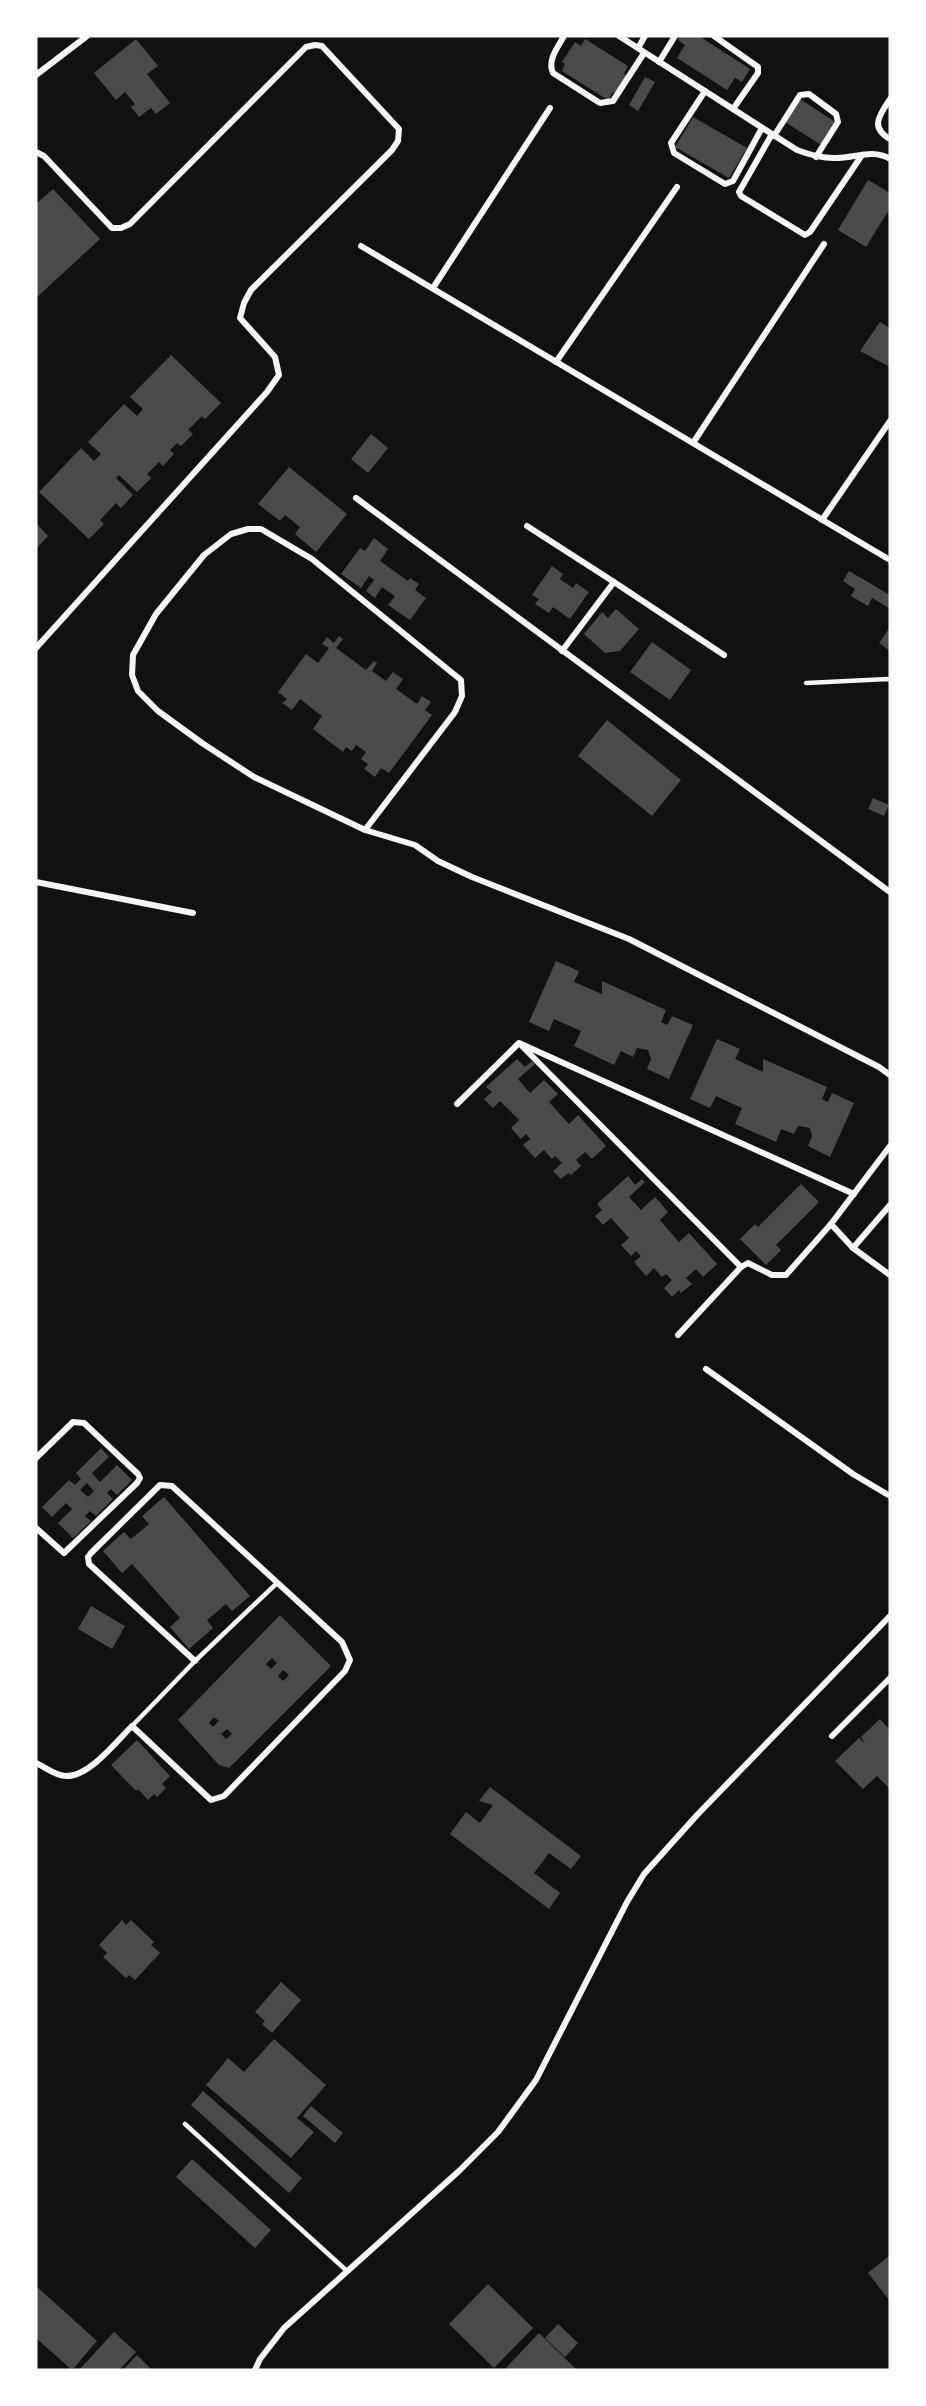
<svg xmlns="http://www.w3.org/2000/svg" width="926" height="2406" font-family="'Fira Sans Condensed',sans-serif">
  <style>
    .building { fill: #4a4a4a; fill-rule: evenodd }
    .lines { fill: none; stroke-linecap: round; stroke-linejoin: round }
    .service { stroke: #f5f5f5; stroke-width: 4.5 }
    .minor { stroke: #f5f5f5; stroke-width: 6 }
  </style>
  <rect width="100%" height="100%" fill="#111"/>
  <!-- building -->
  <g class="building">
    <path d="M 680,36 L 699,36 L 750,69 L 742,82 L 735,78 L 727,90 L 677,58 L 685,45 L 678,40 Z"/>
    <path d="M 136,39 L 158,66 L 147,74 L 170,103 L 156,114 L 151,108 L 139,117 L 131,107 L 135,104 L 125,92 L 116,100 L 94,73 Z"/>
    <path d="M 585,39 L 628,66 L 624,74 L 627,76 L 616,94 L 613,92 L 608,100 L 562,71 L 565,64 L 562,62 L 575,42 L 581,46 Z"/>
    <path d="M 645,77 L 655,82 L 638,111 L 629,105 Z"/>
    <path d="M 800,99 L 835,122 L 821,145 L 785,122 Z"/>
    <path d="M 693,117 L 747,148 L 729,178 L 675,147 Z"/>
    <path d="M 868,180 L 890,193 L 890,208 L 866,247 L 838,230 Z"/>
    <path d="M 53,189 L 100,239 L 36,298 L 36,204 Z"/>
    <path d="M 880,322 L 890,328 L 890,367 L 860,351 Z"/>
    <path d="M 171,355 L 221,403 L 205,419 L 202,416 L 188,430 L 193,434 L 181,446 L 177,443 L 170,450 L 174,454 L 163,466 L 159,462 L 147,474 L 151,478 L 137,492 L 119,475 L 116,478 L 133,495 L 121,508 L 116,503 L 100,520 L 104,524 L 89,539 L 39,492 L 81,448 L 94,461 L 101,454 L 88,442 L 124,404 L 137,416 L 143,409 L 130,397 Z"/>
    <path d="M 371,434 L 388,448 L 368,473 L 351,459 Z"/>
    <path d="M 289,467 L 347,514 L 316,552 L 295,534 L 300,527 L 285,515 L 280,521 L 258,504 Z"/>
    <path d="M 36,523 L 48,536 L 36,549 Z"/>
    <path d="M 374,538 L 388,549 L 380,561 L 408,581 L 410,578 L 419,584 L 415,590 L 426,598 L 410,620 L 388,605 L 395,596 L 382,587 L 375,598 L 366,591 L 374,580 L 369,576 L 361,588 L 341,574 L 360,548 L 365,551 Z"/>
    <path d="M 552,566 L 563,574 L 560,579 L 573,588 L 576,583 L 589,592 L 570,619 L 553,607 L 549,613 L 535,604 L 539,599 L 532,595 Z"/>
    <path d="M 849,571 L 890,595 L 889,608 L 872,598 L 868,606 L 851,596 L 855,589 L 843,581 Z"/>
    <path d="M 616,609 L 639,629 L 620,651 L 605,653 L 584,634 L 602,612 L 608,618 Z"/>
    <path d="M 890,627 L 890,651 L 879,643 Z"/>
    <path d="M 339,636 L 343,639 L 336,648 L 366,670 L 374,661 L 377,663 L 372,671 L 386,681 L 393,672 L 403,679 L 396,689 L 417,704 L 422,696 L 431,702 L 425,710 L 432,715 L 389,773 L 381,768 L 375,777 L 364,769 L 368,764 L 361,759 L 366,752 L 356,745 L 352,751 L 346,747 L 343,752 L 313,729 L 322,716 L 300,699 L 292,710 L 282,703 L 287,699 L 278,692 L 306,654 L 318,663 L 329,648 L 322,644 L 327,637 L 334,643 Z"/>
    <path d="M 652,642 L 691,670 L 670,700 L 630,672 Z"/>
    <path d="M 607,720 L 681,780 L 652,816 L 578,756 Z"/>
    <path d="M 873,798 L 889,805 L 884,816 L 868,809 Z"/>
    <path d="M 556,961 L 579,971 L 574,982 L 602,994 L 602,981 L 666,1010 L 661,1022 L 667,1025 L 672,1016 L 693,1025 L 669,1079 L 647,1069 L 651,1059 L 648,1050 L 637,1048 L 633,1057 L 621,1051 L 614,1065 L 574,1046 L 581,1031 L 554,1019 L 549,1031 L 529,1022 Z"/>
    <path d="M 717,1039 L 740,1049 L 735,1059 L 763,1072 L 763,1059 L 827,1087 L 822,1099 L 828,1102 L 832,1093 L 854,1103 L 830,1157 L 808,1146 L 812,1136 L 810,1128 L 798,1126 L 794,1134 L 781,1129 L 776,1142 L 735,1124 L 742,1108 L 716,1096 L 710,1108 L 690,1099 Z"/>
    <path d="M 517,1059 L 525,1067 L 532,1061 L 535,1064 L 518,1079 L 530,1093 L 544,1080 L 558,1094 L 549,1102 L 569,1124 L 578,1115 L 606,1146 L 592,1159 L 585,1152 L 576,1160 L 581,1166 L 571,1175 L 569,1173 L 561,1179 L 553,1171 L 562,1163 L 555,1156 L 552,1159 L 544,1150 L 535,1158 L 523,1145 L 530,1139 L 526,1134 L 521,1139 L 511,1128 L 519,1120 L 500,1101 L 493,1108 L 484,1099 L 492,1092 L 486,1087 Z"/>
    <path d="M 628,1176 L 635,1185 L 642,1179 L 645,1182 L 629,1197 L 641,1210 L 655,1197 L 668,1212 L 660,1220 L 679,1242 L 689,1233 L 717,1264 L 703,1277 L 696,1269 L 686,1278 L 692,1284 L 681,1293 L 679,1290 L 672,1297 L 664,1288 L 672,1280 L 666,1274 L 662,1277 L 654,1268 L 646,1276 L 634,1262 L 641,1256 L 636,1251 L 631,1256 L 621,1245 L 629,1238 L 611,1218 L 603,1225 L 595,1216 L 602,1210 L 597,1204 Z"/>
    <path d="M 801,1184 L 819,1202 L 776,1245 L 781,1250 L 766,1265 L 740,1239 L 755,1224 L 758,1227 Z"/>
    <path d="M 101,1448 L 109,1457 L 92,1473 L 100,1482 L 117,1465 L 132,1480 L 117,1495 L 111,1489 L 107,1493 L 113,1499 L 96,1516 L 90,1511 L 85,1516 L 91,1521 L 73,1538 L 58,1523 L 72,1509 L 66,1503 L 52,1517 L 42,1507 L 69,1480 L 75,1485 L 81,1479 L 76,1473 ZM 87,1483 L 94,1491 L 88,1497 L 80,1490 Z"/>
    <path d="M 164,1497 L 250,1596 L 232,1611 L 226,1604 L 207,1620 L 213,1628 L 189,1649 L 170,1627 L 180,1618 L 132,1564 L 122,1573 L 103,1551 L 124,1532 L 131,1539 L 149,1524 L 142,1516 Z"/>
    <path d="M 91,1606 L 125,1626 L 112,1649 L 78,1629 Z"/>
    <path d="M 280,1615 L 331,1666 L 229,1768 L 219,1765 L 178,1720 ZM 272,1658 L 277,1663 L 271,1669 L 266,1664 ZM 283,1670 L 289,1675 L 283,1681 L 278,1676 ZM 214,1717 L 219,1721 L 213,1727 L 209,1723 ZM 227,1729 L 232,1734 L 226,1739 L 221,1734 Z"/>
    <path d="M 880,1719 L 890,1730 L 890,1789 L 877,1776 L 863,1789 L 835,1761 L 859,1738 L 865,1744 L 861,1737 Z"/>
    <path d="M 137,1740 L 170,1776 L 162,1784 L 166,1788 L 157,1797 L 154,1794 L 148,1800 L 138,1789 L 136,1791 L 111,1765 Z"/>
    <path d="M 490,1787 L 581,1856 L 571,1869 L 549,1853 L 534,1873 L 560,1893 L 549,1909 L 450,1834 L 466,1812 L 480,1823 L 493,1805 L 479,1801 Z"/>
    <path d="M 122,1920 L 126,1925 L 131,1920 L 154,1942 L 151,1945 L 160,1953 L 135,1980 L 129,1975 L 126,1978 L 103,1957 L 107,1953 L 99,1945 Z"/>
    <path d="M 281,1982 L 301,2000 L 272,2033 L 262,2024 L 265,2021 L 255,2012 Z"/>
    <path d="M 274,2039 L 326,2085 L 297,2118 L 314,2132 L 291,2158 L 206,2085 L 228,2058 L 244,2072 Z"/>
    <path d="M 203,2091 L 302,2178 L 289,2193 L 191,2105 Z"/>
    <path d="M 311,2106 L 343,2133 L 335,2143 L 303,2116 Z"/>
    <path d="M 192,2159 L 271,2230 L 255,2248 L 176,2177 Z"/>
    <path d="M 890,2255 L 890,2301 L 868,2273 Z"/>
    <path d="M 488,2284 L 533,2328 L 494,2368 L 449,2324 Z"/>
    <path d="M 36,2286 L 97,2341 L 72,2370 L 36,2338 Z"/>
    <path d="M 558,2324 L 578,2343 L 565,2357 L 545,2338 Z"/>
    <path d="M 114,2332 L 136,2352 L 119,2370 L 79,2370 Z"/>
    <path d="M 539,2333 L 576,2369 L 575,2370 L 504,2370 Z"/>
    <path d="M 137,2355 L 152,2370 L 123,2370 Z"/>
  </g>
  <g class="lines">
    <!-- service -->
    <g class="service">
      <path d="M 806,683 L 888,679 L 890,680"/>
      <path d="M 132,1726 L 195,1661 L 277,1583"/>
      <path d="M 185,2124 L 347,2271"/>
    </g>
    <!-- minor -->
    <g class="minor">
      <path d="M 564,36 C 558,47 547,60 553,73 L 600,103 L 613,101 L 644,53"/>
      <path d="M 619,36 L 797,150 C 810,155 821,158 834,158 C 853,159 872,148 890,159"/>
      <path d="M 714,36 L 758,67 L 758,73 L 733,109"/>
      <path d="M 638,48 L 645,36"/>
      <path d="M 659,62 L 675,36"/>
      <path d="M 36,75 L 87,36"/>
      <path d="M 705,91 L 671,143 L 674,153 L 725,184 L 733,181 L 762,128"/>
      <path d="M 890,99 C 880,115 869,127 890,139"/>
      <path d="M 772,134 L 739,192 L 741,196 L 805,235 L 810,232 L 862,155"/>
      <path d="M 774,136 L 800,95 L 809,94 L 836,114 L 838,122 L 816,157"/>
      <path d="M 36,152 L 44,156 L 112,228 L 121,228 L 130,224 L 306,47 L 315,45 L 322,46 L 399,129 L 398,141 L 392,150 L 251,290 L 244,303 L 240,318 L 275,357 L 279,375 L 267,392 L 36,648"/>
      <path d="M 361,246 L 890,560"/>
      <path d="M 433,288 L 550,108"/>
      <path d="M 556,362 L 677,187"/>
      <path d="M 693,443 L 824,244"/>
      <path d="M 356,498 L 890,892"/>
      <path d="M 822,520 L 890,421"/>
      <path d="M 527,526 L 614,582 L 562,651"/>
      <path d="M 614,582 L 724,655"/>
      <path d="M 365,830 L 455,712 L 462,696 L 461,680 L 312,559 L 261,529 L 248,529 L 231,534 L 204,555 L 156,614 L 133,655 L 132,675 L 138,691 L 158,711 L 202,743 L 254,777 L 365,830 L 415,845 L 438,861 L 472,877 L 629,939 L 879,1067 L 890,1075"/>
      <path d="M 36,882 L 193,913"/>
      <path d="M 522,1046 L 741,1267"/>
      <path d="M 457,1104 L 519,1043 L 854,1194"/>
      <path d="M 831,1224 L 853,1248 L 890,1275"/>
      <path d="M 853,1248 L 890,1205"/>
      <path d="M 678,1335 L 741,1267 L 748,1263 L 772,1275 L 786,1275 L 831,1224 L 890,1146"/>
      <path d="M 706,1369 L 853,1474 L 890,1496"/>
      <path d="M 36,1458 L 73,1422 L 84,1423 L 138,1474 L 140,1478 L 137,1483 L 64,1553 L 36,1528"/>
      <path d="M 832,1736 L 890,1678"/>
      <path d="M 36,1763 C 45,1767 56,1776 66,1776 C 89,1777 117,1741 132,1726 L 211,1800 L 224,1796 L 345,1671 L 350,1660 L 342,1642 L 172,1486 L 160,1485 L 91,1553 L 88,1557 L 89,1564 L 195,1661"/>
      <path d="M 255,2370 L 260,2359 L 284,2328 L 459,2171 L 498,2132 L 536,2080 L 627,1902 L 644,1874 L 698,1814 L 890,1616"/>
    </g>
  </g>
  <!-- border -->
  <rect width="926" height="2406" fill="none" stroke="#ffffff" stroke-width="75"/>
</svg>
